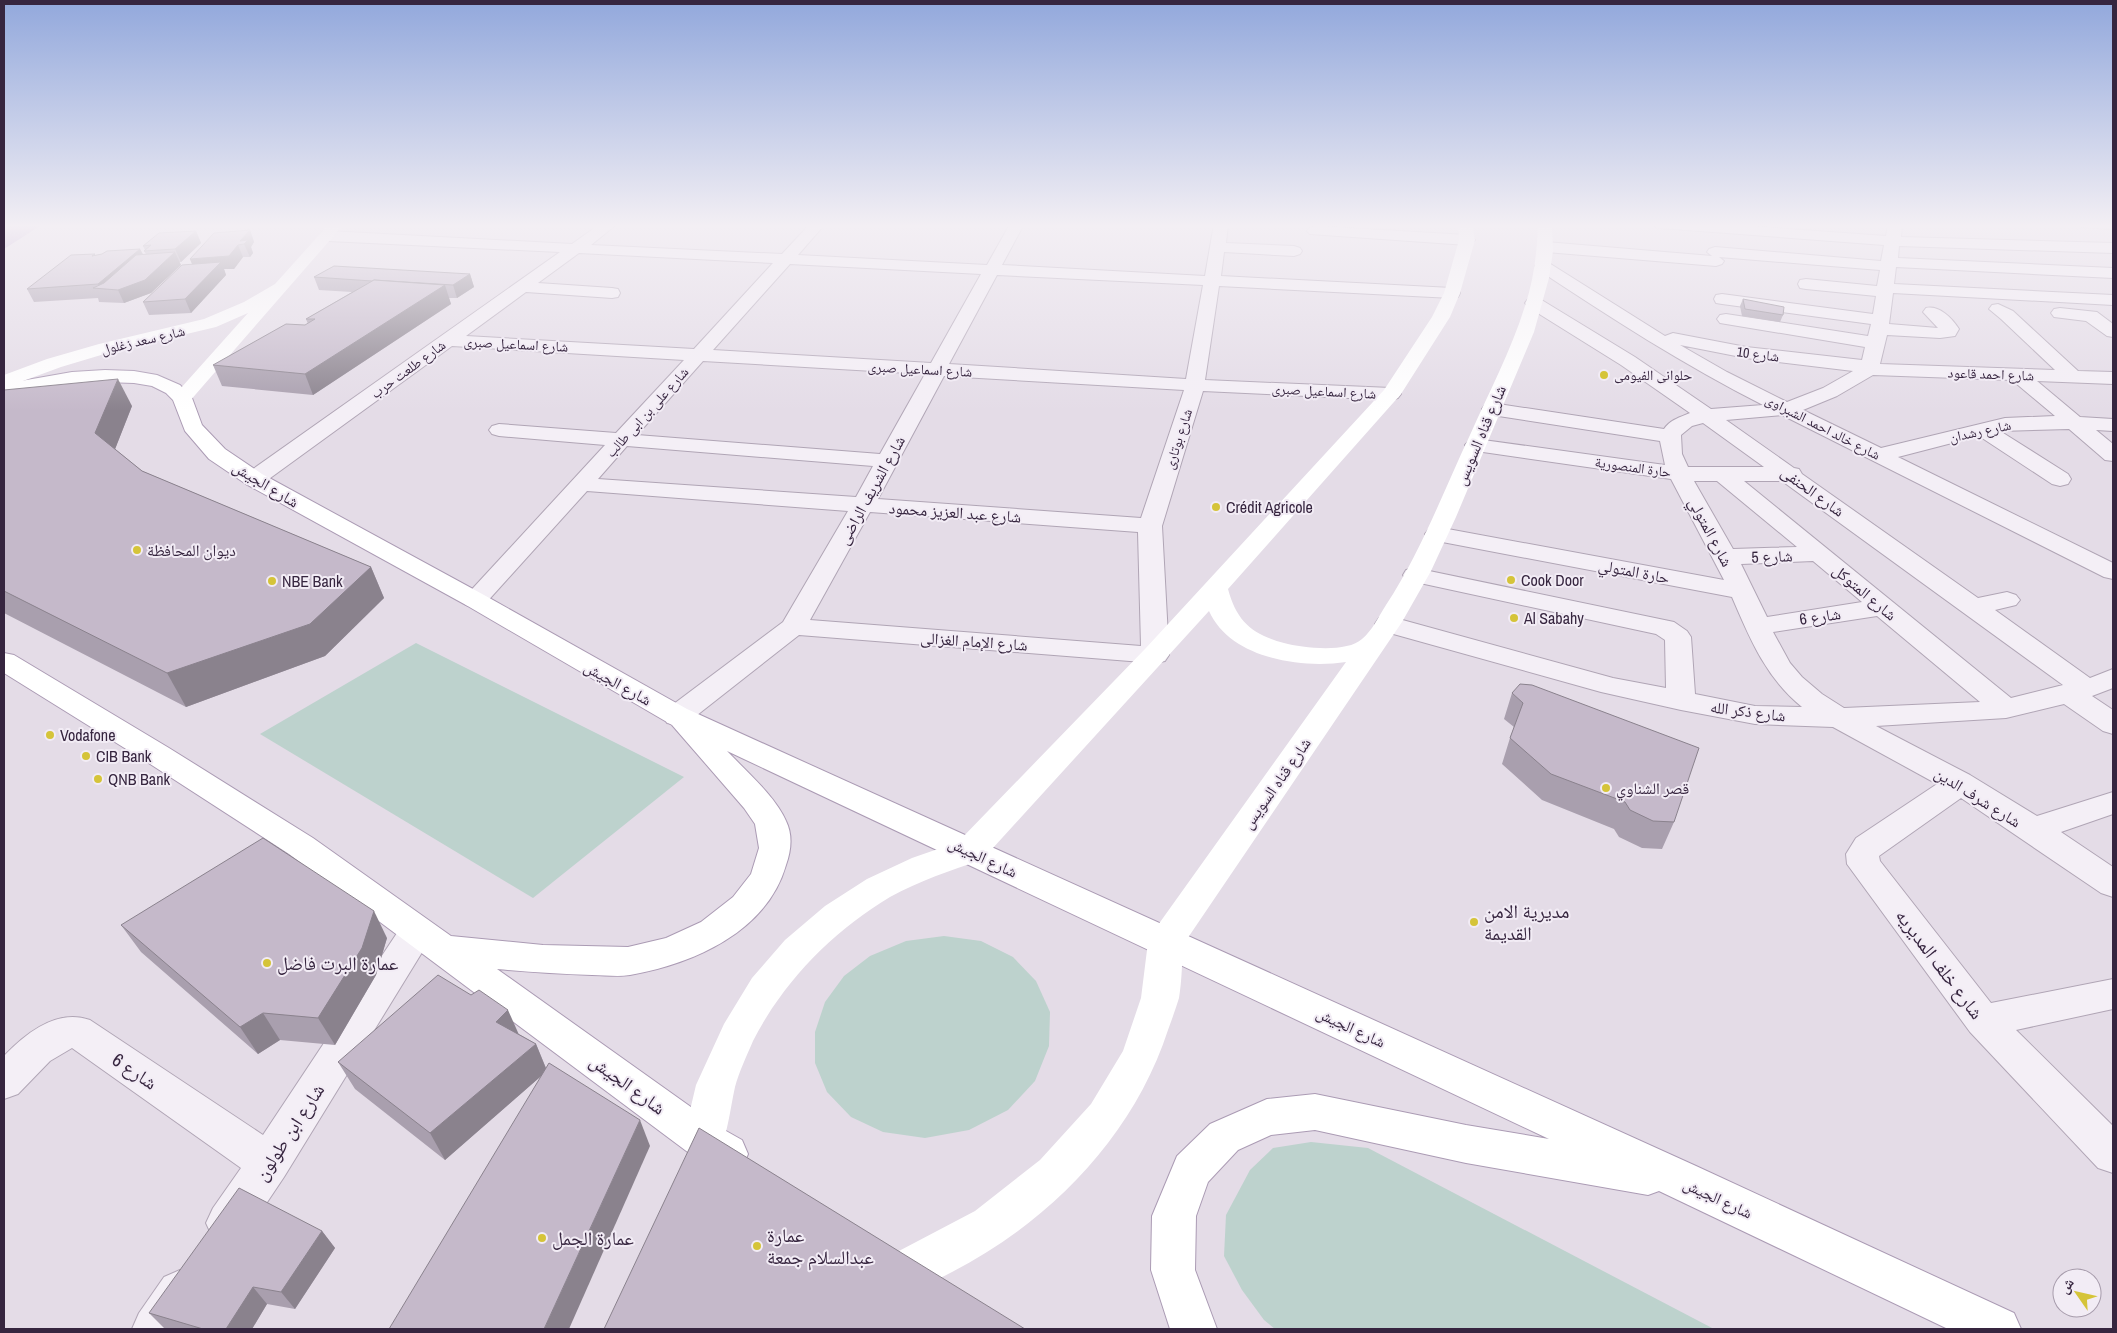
<svg xmlns="http://www.w3.org/2000/svg" width="2117" height="1333" font-family="'Archivo Narrow','Noto Naskh Arabic',sans-serif">
  <style>
    .green { fill: #bdd2cd }
    .water { fill: #b295ca }
    .lines { fill: none; stroke-linecap: round; stroke-linejoin: round }
    .minor-casing { stroke: #b0a5b5; stroke-width: 2 }
    .primary-casing { stroke: #ab9bb4; stroke-width: 2 }
    .minor { fill: #f4eff6; fill-rule: evenodd }
    .secondary { fill: #fff; fill-rule: evenodd }
    .primary { fill: #fff; fill-rule: evenodd }
    .wall { fill: #a99fae }
    .shaded-wall { fill: #8a828d }
    .building { fill: #c5b9ca; stroke: #8a828d }
    .poi-dot { fill: #d5c439; stroke: #f2ecf5; stroke-width: 2 }
    .labels { text-anchor: middle; stroke-width: 4; stroke-linejoin: round; paint-order: stroke }
    .far-street-label { font-size: 14px; fill: #36253f; stroke: #f2ecf5 }
    .far-poi-label { font-size: 14px; fill: #36253f; stroke: #f2ecf5; text-anchor: start }
    .street-label { font-size: 16px; fill: #36253f; stroke: #f2ecf5 }
    .poi-label { font-size: 16px; fill: #36253f; stroke: #f2ecf5; text-anchor: start }
    .near-poi-label { font-size: 19px; fill: #36253f; stroke: #f2ecf5; text-anchor: start }
    .near-street-label { font-size: 19px; fill: #36253f; stroke: #f2ecf5 }
  </style>
  <rect width="100%" height="100%" fill="#e4dce7"/>
  <!-- green -->
  <g class="green">
    <path d="M 416,643 L 684,777 L 533,898 L 260,734 Z"/>
    <path d="M 944,936 L 981,941 L 1013,957 L 1036,981 L 1050,1012 L 1049,1046 L 1035,1081 L 1008,1110 L 969,1130 L 925,1138 L 883,1132 L 851,1117 L 827,1092 L 815,1063 L 815,1032 L 825,1002 L 844,976 L 870,956 L 906,941 Z"/>
    <path d="M 1311,1142 L 1368,1148 L 1714,1329 L 1275,1329 L 1264,1320 L 1242,1290 L 1224,1256 L 1226,1215 L 1250,1170 L 1273,1148 Z"/>
  </g>
  <!-- water -->
  <path class="water" d="M 4,224 L 43,224 L 4,249 Z"/>
  <g class="lines">
    <defs>
      <g id="minor">
        <path d="M 600,224 L 617,224 L 591,245 L 782,254 L 810,224 L 825,224 L 798,255 L 987,265 L 1010,224 L 1024,224 L 1002,265 L 1205,276 L 1214,224 L 1228,224 L 1226,243 L 1294,246 L 1300,248 L 1302,251 L 1300,254 L 1294,256 L 1224,252 L 1221,276 L 1452,288 L 1458,289 L 1460,293 L 1458,297 L 1452,298 L 1219,286 L 1205,380 L 1391,388 L 1398,390 L 1401,394 L 1398,398 L 1391,400 L 1203,391 L 1162,526 L 1169,655 L 1165,661 L 1155,663 L 799,635 L 687,723 L 677,725 L 667,723 L 663,716 L 667,709 L 783,622 L 848,511 L 587,491 L 484,605 L 475,608 L 466,605 L 462,600 L 605,445 L 499,436 L 492,434 L 489,430 L 492,426 L 499,424 L 616,433 L 684,360 L 452,346 L 262,484 L 254,486 L 246,484 L 243,479 L 246,474 L 560,252 L 328,241 L 323,239 L 320,236 L 323,233 L 328,231 L 572,244 ZM 579,253 L 773,263 L 694,349 L 466,336 L 526,292 L 612,298 L 618,297 L 620,293 L 618,289 L 612,288 L 538,283 ZM 790,264 L 981,274 L 931,363 L 713,350 ZM 997,275 L 1203,285 L 1186,379 L 949,364 ZM 703,361 L 925,374 L 880,454 L 637,435 ZM 944,376 L 1184,390 L 1141,518 L 878,499 ZM 627,446 L 873,466 L 856,497 L 598,479 ZM 870,512 L 1138,532 L 1141,646 L 810,620 Z"/>
        <path d="M 1653,224 L 1720,224 L 1886,236 L 1888,224 L 1902,224 L 1901,237 L 2113,243 L 2113,253 L 1899,246 L 1898,258 L 2113,268 L 2113,278 L 1896,267 L 1894,284 L 2113,295 L 2113,305 L 1893,293 L 1889,324 L 1938,328 L 1923,312 L 1926,308 C 1939,305 1952,318 1959,329 L 1955,336 L 1940,338 L 1887,335 L 1880,364 L 2055,370 L 2001,319 L 1989,309 L 1992,305 L 1998,304 L 2013,311 L 2078,371 L 2113,372 L 2113,384 L 2037,381 L 2080,417 L 2113,419 L 2113,431 L 2096,430 L 2113,444 L 2113,461 L 2105,460 L 2069,429 L 2000,431 L 2068,474 L 2071,479 L 2068,484 L 2060,486 L 2052,484 L 1979,436 L 1898,457 L 2113,563 L 2113,579 L 2104,577 L 1782,415 L 1726,420 L 1794,468 L 1799,469 L 1802,474 L 1978,598 L 2007,592 L 2016,595 L 2020,600 L 2016,605 L 1995,610 L 2090,678 L 2113,669 L 2113,688 L 2092,696 L 2113,710 L 2113,734 L 2103,731 L 2064,704 L 2006,718 L 1876,726 L 1970,775 L 2037,816 L 2113,792 L 2113,814 L 2061,832 L 2113,867 L 2113,897 L 2101,893 L 1961,798 L 1879,856 L 1880,861 L 1991,1003 L 2113,979 L 2113,1009 L 2016,1030 L 2113,1126 L 2113,1173 L 2098,1168 L 1970,1032 L 1847,864 L 1846,854 L 1856,838 L 1937,784 L 1833,727 L 1755,724 L 1681,710 L 1601,692 L 1379,630 L 1375,624 L 1379,618 L 1388,616 L 1613,678 L 1666,688 L 1665,640 L 1656,634 L 1406,580 L 1403,575 L 1406,570 L 1415,568 L 1674,622 L 1687,631 L 1691,637 L 1695,694 L 1755,706 L 1802,707 C 1766,678 1750,639 1732,597 L 1437,541 L 1429,539 L 1425,534 L 1429,529 L 1437,527 L 1724,580 L 1671,479 L 1476,451 L 1469,449 L 1465,445 L 1469,441 L 1476,439 L 1665,465 L 1660,441 L 1492,415 L 1485,413 L 1482,409 L 1485,405 L 1492,403 L 1664,429 C 1670,420 1680,417 1690,413 L 1621,365 L 1528,307 L 1525,303 L 1528,299 L 1540,299 L 1635,357 L 1711,409 L 1763,405 C 1684,365 1611,318 1537,269 L 1535,266 L 1537,263 L 1549,263 L 1665,336 L 1673,333 L 1746,347 L 1862,360 L 1865,347 L 1726,324 L 1720,323 L 1717,319 L 1720,315 L 1726,314 L 1868,336 L 1871,324 L 1722,304 L 1716,303 L 1714,299 L 1716,295 L 1722,294 L 1873,314 L 1876,296 L 1806,289 L 1800,288 L 1798,284 L 1800,280 L 1806,279 L 1877,286 L 1880,270 L 1719,257 L 1724,261 L 1722,264 L 1716,266 L 1546,252 L 1541,250 L 1538,247 L 1541,244 L 1546,242 L 1712,256 L 1707,252 L 1709,249 L 1715,247 L 1881,261 L 1884,245 L 1660,228 L 1655,227 ZM 1680,345 L 1746,358 L 1853,371 L 1823,388 L 1787,402 L 1727,372 ZM 1873,375 L 2012,380 L 2055,416 L 2005,418 L 1881,448 L 1803,410 L 1837,396 ZM 1703,423 L 1764,467 L 1688,467 L 1682,454 L 1681,435 L 1692,426 ZM 1694,481 L 1717,481 L 1797,547 L 1733,549 ZM 1744,481 L 1782,481 L 2063,685 L 2011,698 ZM 1813,561 L 1862,602 L 1767,617 L 1741,564 ZM 1877,616 L 1980,702 L 1844,708 L 1822,694 L 1802,677 L 1790,663 L 1773,632 Z"/>
        <path d="M 2080,224 L 2113,224 L 2113,229 L 2082,227 Z"/>
        <path d="M 1315,226 L 1467,235 L 1472,237 L 1475,240 L 1472,243 L 1467,245 L 1310,234 L 1307,231 L 1310,228 Z"/>
        <path d="M 2060,308 L 2097,312 L 2113,324 L 2113,337 L 2107,336 L 2086,321 L 2054,317 L 2051,313 L 2054,309 Z"/>
        <path d="M 417,917 L 429,921 L 435,931 L 429,941 L 284,1177 L 243,1238 L 228,1244 L 213,1238 L 206,1223 L 213,1208 L 241,1168 L 72,1048 L 50,1061 L 18,1094 L 4,1099 L 4,1056 C 26,1033 57,1008 90,1020 L 263,1135 L 405,921 Z"/>
        <path d="M 180,1270 L 196,1277 L 203,1293 L 196,1309 L 182,1329 L 132,1329 L 139,1313 L 164,1277 Z"/>
      </g>
      <path id="primary" d="M 105,370 L 134,371 L 157,375 L 180,385 L 192,398 L 202,425 L 225,449 L 262,474 L 484,595 L 687,709 L 1696,1166 L 2014,1313 L 2021,1329 L 1948,1329 L 1659,1191 L 1648,1195 L 1466,1163 L 1315,1130 L 1271,1135 L 1238,1150 L 1208,1182 L 1196,1216 L 1195,1270 L 1217,1329 L 1170,1329 L 1151,1270 L 1152,1216 L 1177,1156 L 1210,1124 L 1267,1099 L 1315,1094 L 1466,1125 L 1549,1139 L 727,751 C 746,771 775,796 786,821 C 793,835 791,851 786,865 C 767,932 693,964 630,975 C 618,977 604,975 592,975 C 560,974 529,972 497,969 L 719,1127 L 742,1140 L 748,1154 L 742,1168 L 727,1173 L 712,1168 L 689,1153 L 289,854 L 147,762 L 4,673 L 4,653 L 14,655 L 169,748 L 313,838 L 451,936 L 543,945 L 628,947 L 666,938 L 701,922 L 733,897 L 751,874 L 759,848 L 755,824 L 744,808 L 672,725 L 466,605 L 246,484 L 209,459 L 185,431 L 173,400 L 166,393 L 152,386 L 134,383 L 105,382 L 72,384 L 4,396 L 4,384 L 72,372 Z"/>
    </defs>
    <!-- minor casing -->
    <use href="#minor" class="minor-casing"/>
    <!-- primary casing -->
    <use href="#primary" class="primary-casing"/>
    <!-- minor -->
    <use href="#minor" class="minor"/>
    <!-- secondary -->
    <g class="secondary">
      <path d="M 329,224 L 344,224 L 189,402 L 182,404 L 175,402 L 172,398 L 248,313 L 216,327 L 111,352 L 61,367 L 4,388 L 4,375 L 47,359 L 99,344 L 204,319 L 244,302 L 275,284 Z"/>
      <path d="M 1458,224 L 1472,224 L 1475,240 L 1460,293 L 1450,317 L 1401,394 L 1228,589 C 1237,622 1252,634 1284,643 C 1303,648 1347,653 1362,639 C 1372,631 1379,616 1386,605 C 1421,552 1443,492 1470,435 C 1489,392 1511,351 1525,306 C 1534,279 1537,252 1538,224 L 1552,224 L 1553,251 L 1549,278 L 1534,332 L 1456,517 L 1431,571 L 1402,622 L 1183,945 C 1182,962 1182,980 1179,998 C 1176,1008 1172,1019 1168,1030 C 1129,1150 1028,1243 913,1290 L 897,1284 L 891,1268 L 897,1252 L 975,1211 L 1040,1160 L 1091,1104 L 1123,1051 L 1141,998 L 1148,942 L 1153,932 L 1346,662 C 1300,669 1230,658 1209,611 L 982,860 C 951,870 919,881 890,897 C 833,931 783,982 753,1041 C 747,1055 739,1072 735,1087 C 730,1110 728,1132 719,1153 L 704,1159 L 689,1153 L 683,1140 L 696,1085 L 724,1024 L 752,978 L 785,940 L 825,906 L 867,879 L 912,858 L 958,842 L 1145,649 L 1384,390 L 1432,317 L 1444,293 L 1459,240 Z"/>
    </g>
    <!-- primary -->
    <use href="#primary" class="primary"/>
  </g>
  <!-- wall -->
  <g class="wall">
    <path d="M 250,230 L 254,242 L 251,247 L 253,253 L 250,257 L 243,257 L 234,269 L 224,269 L 226,275 L 191,313 L 149,315 L 143,302 L 192,264 L 190,259 Z"/>
    <path d="M 196,231 L 201,243 L 181,262 L 179,262 L 181,265 L 151,293 L 124,303 L 99,302 L 98,298 L 34,302 L 27,289 L 96,255 L 140,249 L 143,254 L 146,254 L 144,251 L 145,250 L 143,246 Z"/>
    <path d="M 470,274 L 474,287 L 457,298 L 449,298 L 451,304 L 313,395 L 222,386 L 213,365 L 305,325 L 308,324 L 306,319 L 352,292 L 319,290 L 314,277 Z"/>
    <path d="M 1743,299 L 1783,315 L 1780,322 L 1742,316 L 1740,306 Z"/>
    <path d="M 4,390 L 132,406 L 115,449 L 142,471 L 371,567 L 384,598 L 325,656 L 186,707 L 4,613 Z"/>
    <path d="M 1512,693 L 1674,822 L 1662,849 L 1642,848 L 1619,837 L 1614,829 L 1542,800 L 1502,764 L 1510,738 L 1514,727 L 1504,719 Z"/>
    <path d="M 121,925 L 387,938 L 376,975 L 335,1045 L 280,1040 L 258,1054 L 141,952 Z"/>
    <path d="M 519,1034 L 536,1044 L 546,1068 L 650,1146 L 541,1076 L 445,1160 L 355,1089 L 338,1062 Z"/>
    <path d="M 322,1231 L 335,1248 L 295,1309 L 267,1304 L 252,1329 L 165,1329 L 149,1313 Z"/>
  </g>
  <!-- shaded-wall -->
  <g class="shaded-wall">
    <path d="M 250,230 L 254,242 L 251,247 L 253,253 L 250,257 L 244,244 L 240,241 Z"/>
    <path d="M 196,231 L 201,243 L 181,262 L 175,249 Z"/>
    <path d="M 238,245 L 243,257 L 234,269 L 224,269 L 226,275 L 191,313 L 185,299 L 195,271 L 190,259 Z"/>
    <path d="M 140,249 L 146,261 L 100,289 L 98,284 Z"/>
    <path d="M 175,252 L 181,265 L 151,293 L 124,303 L 118,290 Z"/>
    <path d="M 470,274 L 474,287 L 457,298 L 453,285 Z"/>
    <path d="M 445,285 L 451,304 L 313,395 L 305,374 Z"/>
    <path d="M 118,379 L 132,406 L 110,462 L 95,433 Z"/>
    <path d="M 371,567 L 384,598 L 325,656 L 186,707 L 167,673 Z"/>
    <path d="M 374,911 L 387,938 L 376,975 L 335,1045 L 318,1018 Z"/>
    <path d="M 508,1010 L 520,1037 L 496,1022 Z"/>
    <path d="M 263,1013 L 280,1040 L 258,1054 L 240,1027 Z"/>
    <path d="M 536,1044 L 547,1071 L 445,1160 L 430,1133 Z"/>
    <path d="M 640,1120 L 650,1146 L 569,1329 L 544,1329 Z"/>
    <path d="M 322,1231 L 335,1248 L 295,1309 L 281,1292 Z"/>
    <path d="M 253,1287 L 267,1304 L 252,1329 L 226,1329 Z"/>
  </g>
  <!-- building -->
  <g class="building">
    <path d="M 250,230 L 240,241 L 248,240 L 244,244 L 238,245 L 229,256 L 190,259 L 214,233 Z"/>
    <path d="M 196,231 L 175,249 L 144,251 L 151,245 L 143,246 L 159,233 Z"/>
    <path d="M 140,249 L 98,284 L 27,289 L 71,255 L 95,254 L 92,256 L 102,254 L 107,251 Z"/>
    <path d="M 175,252 L 145,280 L 118,290 L 93,288 L 104,283 L 136,255 Z"/>
    <path d="M 221,262 L 185,299 L 143,302 L 182,265 Z"/>
    <path d="M 334,266 L 470,274 L 453,285 L 374,280 L 372,281 L 314,277 Z"/>
    <path d="M 374,280 L 445,285 L 305,374 L 213,365 L 286,324 L 305,325 L 315,319 L 306,319 Z"/>
    <path d="M 1743,299 L 1784,307 L 1783,315 L 1745,309 Z"/>
    <path d="M 118,379 L 95,433 L 142,471 L 371,567 L 310,624 L 167,673 L 4,591 L 4,390 Z"/>
    <path d="M 1520,684 L 1532,685 L 1699,748 L 1674,822 L 1653,821 L 1630,810 L 1625,802 L 1551,774 L 1510,738 L 1523,703 L 1512,693 Z"/>
    <path d="M 263,838 L 374,911 L 362,948 L 318,1018 L 263,1013 L 240,1027 L 121,925 Z"/>
    <path d="M 438,975 L 471,995 L 479,990 L 508,1010 L 496,1022 L 536,1044 L 430,1133 L 338,1062 Z"/>
    <path d="M 549,1063 L 640,1120 L 544,1329 L 389,1329 Z"/>
    <path d="M 699,1128 L 1025,1329 L 604,1329 Z"/>
    <path d="M 239,1188 L 322,1231 L 281,1292 L 253,1287 L 226,1329 L 203,1329 L 149,1313 Z"/>
  </g>
  <!-- sky -->
  <linearGradient id="sky" x2="0" y2="1"><stop stop-color="#92a8dc"/><stop offset="0.55" stop-color="#f3eff4"/><stop offset="1" stop-color="#f3eff4" stop-opacity="0"/></linearGradient>
  <rect width="2117" height="411" fill="url(#sky)"/>
  <!-- markers -->
  <g class="poi-dot">
    <circle cx="1604" cy="375" r="5"/>
    <circle cx="1216" cy="507" r="5"/>
    <circle cx="137" cy="550" r="5"/>
    <circle cx="1511" cy="580" r="5"/>
    <circle cx="272" cy="581" r="5"/>
    <circle cx="1514" cy="618" r="5"/>
    <circle cx="50" cy="735" r="5"/>
    <circle cx="86" cy="756" r="5"/>
    <circle cx="98" cy="779" r="5"/>
    <circle cx="1606" cy="788" r="5"/>
    <circle cx="1474" cy="922" r="5"/>
    <circle cx="267" cy="963" r="5"/>
    <circle cx="542" cy="1238" r="5"/>
    <circle cx="757" cy="1246" r="5"/>
  </g>
  <g class="labels">
    <!-- far-street labels -->
    <g class="far-street-label">
      <text transform="translate(143 340) rotate(-13)" y="5">شارع سعد زغلول</text>
      <text transform="translate(516 344) rotate(3)" y="5">شارع اسماعيل صبرى</text>
      <text transform="translate(1758 354) rotate(7)" y="5">شارع 10</text>
      <text transform="translate(408 369) rotate(-36)" y="5">شارع طلعت حرب</text>
      <text transform="translate(920 369) rotate(3)" y="5">شارع اسماعيل صبرى</text>
      <text transform="translate(1991 374) rotate(2)" y="5">شارع احمد قاعود</text>
      <text transform="translate(1324 391) rotate(3)" y="5">شارع اسماعيل صبرى</text>
      <text transform="translate(647 412) rotate(-48)" y="5">شارع على بن ابى طالب</text>
      <text transform="translate(1823 427) rotate(27)" y="5">شارع خالد احمد الشبراوى</text>
      <text transform="translate(1980 431) rotate(-12)" y="5">شارع رشدان</text>
      <text transform="translate(1178 439) rotate(-72)" y="5">شارع بوتارى</text>
      <text transform="translate(1633 467) rotate(8)" y="5">حارة المنصورية</text>
    </g>
    <!-- far-poi labels -->
    <g class="far-poi-label">
      <text x="1614" y="380">حلوانى الفيومى</text>
    </g>
    <!-- street labels -->
    <g class="street-label">
      <text transform="translate(1480 435) rotate(-67)" y="6">شارع قناه السويس</text>
      <text transform="translate(266 484) rotate(31)" y="6">شارع الجيش</text>
      <text transform="translate(871 490) rotate(-61)" y="6">شارع الشريف الراضى</text>
      <text transform="translate(1813 491) rotate(36)" y="6">شارع الحنفى</text>
      <text transform="translate(955 512) rotate(4)" y="6">شارع عبد العزيز محمود</text>
      <text transform="translate(1711 532) rotate(62)" y="6">شارع المتولي</text>
      <text transform="translate(1772 556) rotate(-2)" y="6">شارع 5</text>
      <text transform="translate(1634 571) rotate(11)" y="6">حارة المتولي</text>
      <text transform="translate(1865 592) rotate(40)" y="6">شارع المتوكل</text>
      <text transform="translate(1820 616) rotate(-8)" y="6">شارع 6</text>
      <text transform="translate(974 641) rotate(4)" y="6">شارع الإمام الغزالى</text>
      <text transform="translate(618 683) rotate(29)" y="6">شارع الجيش</text>
      <text transform="translate(1748 711) rotate(7)" y="6">شارع ذكر الله</text>
      <text transform="translate(1276 783) rotate(-55)" y="6">شارع قناه السويس</text>
      <text transform="translate(1978 797) rotate(32)" y="6">شارع شرف الدين</text>
      <text transform="translate(983 857) rotate(25)" y="6">شارع الجيش</text>
      <text transform="translate(1351 1027) rotate(25)" y="6">شارع الجيش</text>
      <text transform="translate(1718 1198) rotate(25)" y="6">شارع الجيش</text>
    </g>
    <!-- poi labels -->
    <g class="poi-label">
      <text x="1226" y="513">Crédit Agricole</text>
      <text x="147" y="556">ديوان المحافظة</text>
      <text x="1521" y="586">Cook Door</text>
      <text x="282" y="587">NBE Bank</text>
      <text x="1524" y="624">Al Sabahy</text>
      <text x="60" y="741">Vodafone</text>
      <text x="96" y="762">CIB Bank</text>
      <text x="108" y="785">QNB Bank</text>
      <text x="1616" y="794">قصر الشناوي</text>
    </g>
    <!-- near-poi labels -->
    <g class="near-poi-label">
      <text x="1484" y="918">مديرية الامن<tspan x="1484" dy="22">القديمة</tspan></text>
      <text x="277" y="970">عمارة البرت فاضل</text>
      <text x="767" y="1242">عمارة<tspan x="767" dy="22">عبدالسلام جمعة</tspan></text>
      <text x="552" y="1245">عمارة الجمل</text>
    </g>
    <!-- near-street labels -->
    <g class="near-street-label">
      <text transform="translate(1940 964) rotate(53)" y="7">شارع خلف المديريه</text>
      <text transform="translate(135 1071) rotate(34)" y="7">شارع 6</text>
      <text transform="translate(628 1084) rotate(36)" y="7">شارع الجيش</text>
      <text transform="translate(289 1132) rotate(-57)" y="7">شارع ابن طولون</text>
    </g>
  </g>
  <!-- border -->
  <rect width="2117" height="1333" fill="none" stroke="#36253f" stroke-width="10"/>
  <!-- north arrow -->
  <g transform="translate(2077 1293) rotate(304)"><circle r="24" fill="#f2ecf5" stroke="#a79cac"/>
  <path d="M0-4L9 19L0 12L-9 19Z" fill="#d5c439"/>
  <text y="-8" font-size="14" font-weight="bold" text-anchor="middle" fill="#36253f">ش</text>
  </g>
</svg>
